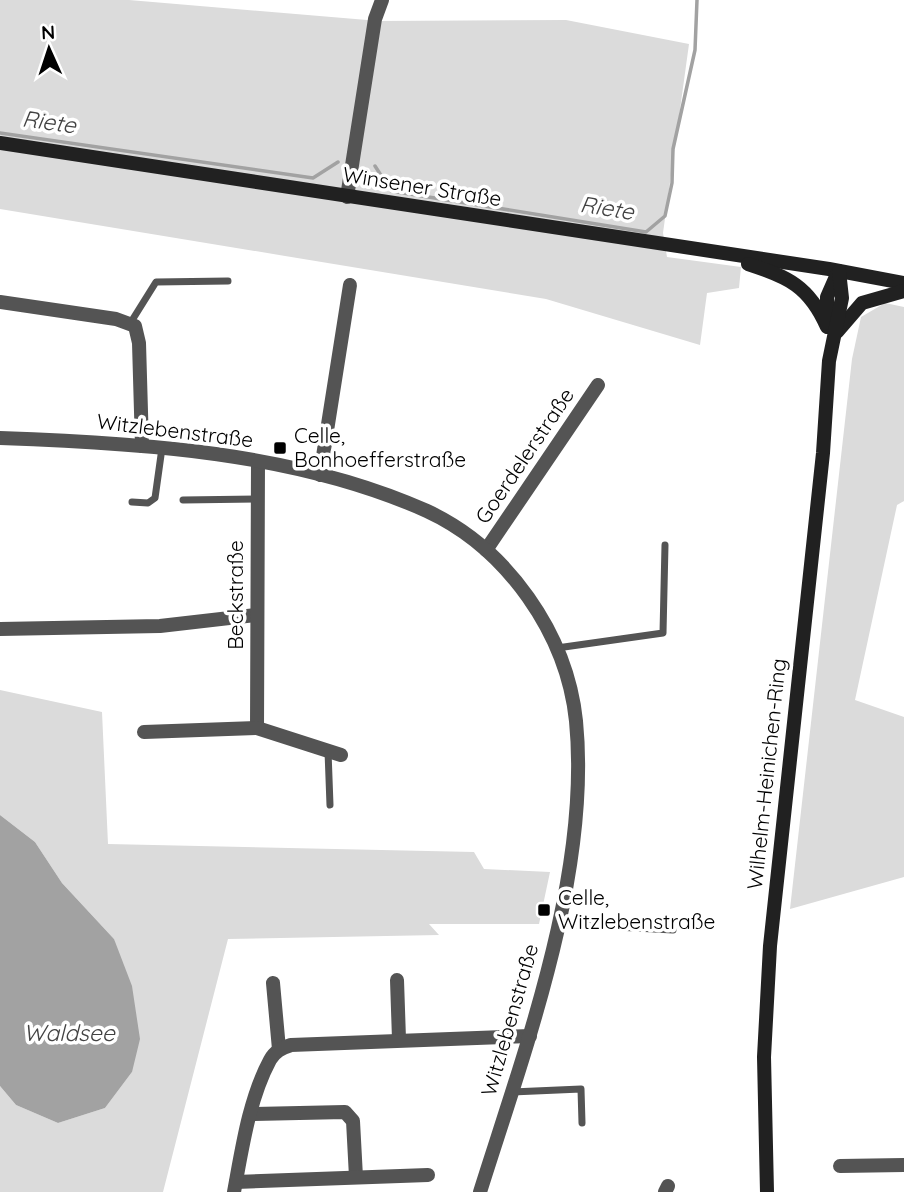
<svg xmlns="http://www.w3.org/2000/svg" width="904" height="1192" font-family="Quicksand,sans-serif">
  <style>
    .green { fill: #dbdbdb }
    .water { fill: #a2a2a2 }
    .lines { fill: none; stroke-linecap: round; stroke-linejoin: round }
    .stream { stroke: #a2a2a2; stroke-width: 3.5 }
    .service { stroke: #545454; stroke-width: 7 }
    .minor { stroke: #545454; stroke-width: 14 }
    .tertiary { stroke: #545454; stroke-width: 14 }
    .secondary { stroke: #212121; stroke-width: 14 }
    .poi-dot { fill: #000; stroke: #fff; stroke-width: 2.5 }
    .labels { text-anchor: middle; stroke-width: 7; stroke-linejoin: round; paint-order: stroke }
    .street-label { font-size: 21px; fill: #000; stroke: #fff }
    .poi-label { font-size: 21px; fill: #000; stroke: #fff; text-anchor: start }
    .water-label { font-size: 23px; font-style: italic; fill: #434343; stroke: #fff }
  </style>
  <rect width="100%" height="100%" fill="#fff"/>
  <!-- green -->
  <g class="green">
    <path d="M 0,0 L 129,0 L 379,21 L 566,20 L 689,44 L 663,233 L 667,257 L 741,267 L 739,288 L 707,293 L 700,345 L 546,299 L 0,209 Z"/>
    <path d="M 885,303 L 904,307 L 904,501 L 897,505 L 855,700 L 904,717 L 904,877 L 790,909 L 852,359 L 861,317 Z"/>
    <path d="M 0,690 L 102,712 L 108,844 L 474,852 L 484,869 L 550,872 L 539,924 L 429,924 L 439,935 L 228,939 L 163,1192 L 0,1192 L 0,1086 L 16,1105 L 58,1123 L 105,1108 L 132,1072 L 114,939 L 62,883 L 35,842 L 0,815 Z"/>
  </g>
  <!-- water -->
  <path class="water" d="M 0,815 L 35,842 L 62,883 L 114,939 L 132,986 L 140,1039 L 132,1072 L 105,1108 L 58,1123 L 16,1105 L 0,1086 Z"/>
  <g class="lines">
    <!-- stream -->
    <g class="stream">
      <path d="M 0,133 L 313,178 L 338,162"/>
      <path d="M 375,166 L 391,191 L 646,232 L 665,216 L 672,183 L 673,149 L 695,50 L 697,0"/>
    </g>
    <!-- service -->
    <g class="service">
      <path d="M 131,322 L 156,282 L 228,281"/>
      <path d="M 183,500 L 256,499"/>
      <path d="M 132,502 L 148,503 L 155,498 L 162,448"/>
      <path d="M 557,648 L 663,633 L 665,545"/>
      <path d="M 328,751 L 330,805"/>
      <path d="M 559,924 L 673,930"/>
      <path d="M 512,1092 L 581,1089 L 582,1123"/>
    </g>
    <!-- minor -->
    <g class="minor">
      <path d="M 347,197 L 375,19 L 382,0"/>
      <path d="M 0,302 L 116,319 L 135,326 L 139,343 L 142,446"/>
      <path d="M 320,475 L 350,285"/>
      <path d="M 486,550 L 598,385"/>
      <path d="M 0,629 L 160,626 L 256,615"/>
      <path d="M 257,728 L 258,462"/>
      <path d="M 144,732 L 257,728 L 341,755"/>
      <path d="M 397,980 L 399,1039"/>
      <path d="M 273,983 L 279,1049"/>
      <path d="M 251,1114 L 345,1112 L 353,1121 L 356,1177"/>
      <path d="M 840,1166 L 904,1165"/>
      <path d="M 236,1182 L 428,1175"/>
      <path d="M 234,1192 C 242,1149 249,1099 270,1060 C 275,1051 282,1048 291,1045 L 530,1036"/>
      <path d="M 665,1192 L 668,1186"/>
    </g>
    <!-- tertiary -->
    <path class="tertiary" d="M 0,438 C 142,443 295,452 427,511 C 507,548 567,634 576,721 C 591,873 525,1049 480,1192"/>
    <!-- secondary -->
    <g class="secondary">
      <path d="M 0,143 L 829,269 L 904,283"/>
      <path d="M 748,264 C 788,277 809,286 827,327"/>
      <path d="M 827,323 L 827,297 L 838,272"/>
      <path d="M 837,332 L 862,303 L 904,291"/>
      <path d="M 767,1192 L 764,1057 L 770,946 L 823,453 L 829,361 L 842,298 L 839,271"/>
    </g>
  </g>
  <!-- markers -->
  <g class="poi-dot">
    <rect x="273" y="441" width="14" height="14" rx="3.5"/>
    <rect x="537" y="903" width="14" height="14" rx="3.5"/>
  </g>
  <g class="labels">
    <!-- street labels -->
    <g class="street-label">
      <text transform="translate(422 187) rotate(9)" y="7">Winsener Straße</text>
      <text transform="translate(175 431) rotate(7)" y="7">Witzlebenstraße</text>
      <text transform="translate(525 456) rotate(-56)" y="7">Goerdelerstraße</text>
      <text transform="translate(236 595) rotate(-90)" y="7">Beckstraße</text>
      <text transform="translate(767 774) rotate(-84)" y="7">Wilhelm-Heinichen-Ring</text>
      <text transform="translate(510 1020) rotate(-74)" y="7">Witzlebenstraße</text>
    </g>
    <!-- poi labels -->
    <g class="poi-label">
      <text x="294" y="443">Celle,<tspan x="294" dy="24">Bonhoefferstraße</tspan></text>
      <text x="558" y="905">Celle,<tspan x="558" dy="24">Witzlebenstraße</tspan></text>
    </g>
    <!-- water labels -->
    <g class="water-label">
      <text transform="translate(49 122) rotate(8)" y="8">Riete</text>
      <text transform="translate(607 208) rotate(9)" y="8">Riete</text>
      <text x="69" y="1041">Waldsee</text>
    </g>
  </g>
  <!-- north arrow -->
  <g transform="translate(49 49) rotate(357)" stroke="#ffffff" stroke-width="5" paint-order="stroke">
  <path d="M0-5L12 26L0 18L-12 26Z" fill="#000000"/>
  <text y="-10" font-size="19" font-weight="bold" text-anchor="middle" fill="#000000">N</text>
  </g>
</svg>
